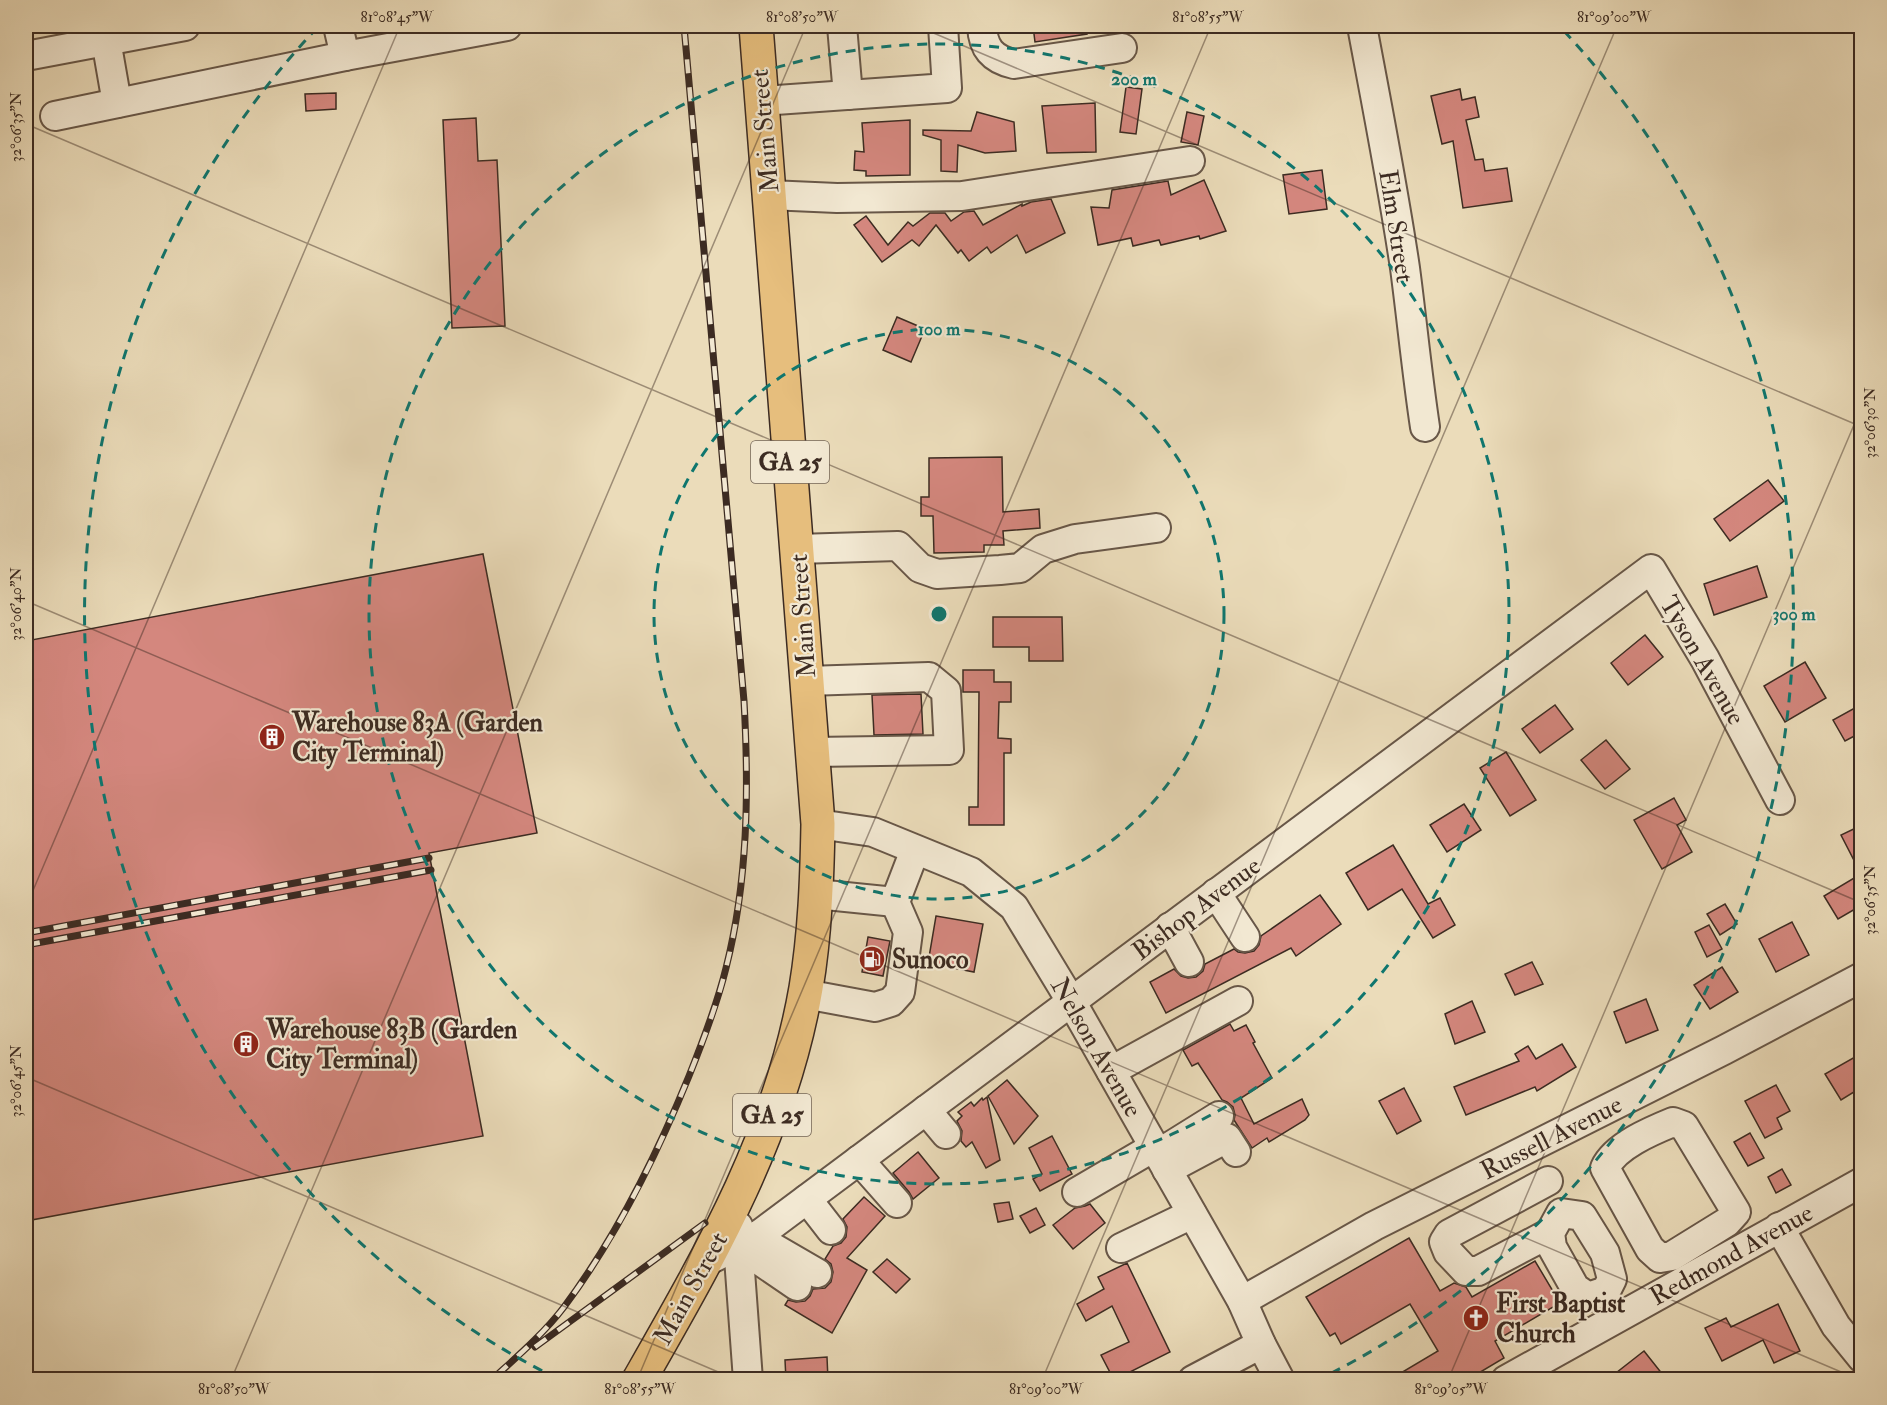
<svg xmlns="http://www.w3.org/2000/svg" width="1887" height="1405" font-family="'IM FELL Double Pica',serif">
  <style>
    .building { fill: #d4877e; stroke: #3c2b22; stroke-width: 1.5 }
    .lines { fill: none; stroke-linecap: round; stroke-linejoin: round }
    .minor-casing { stroke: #685748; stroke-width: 32 }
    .major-casing { stroke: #3c2b22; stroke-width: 36 }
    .minor { stroke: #f2e8d2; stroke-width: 28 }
    .major { stroke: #e6be7d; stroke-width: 33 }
    .rail-casing { stroke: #3c2b22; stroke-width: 7 }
    .rail { stroke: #f2e8d2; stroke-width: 4.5; stroke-dasharray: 14; stroke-linecap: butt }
    .ticks { fill: none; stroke: #3c2b22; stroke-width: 1.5; stroke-opacity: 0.45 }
    .ring { fill: none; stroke: #0f766e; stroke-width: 3; stroke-dasharray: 10 8 }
    .labels { text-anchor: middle; stroke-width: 4.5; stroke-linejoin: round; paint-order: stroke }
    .shield { fill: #f2e8d2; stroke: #736457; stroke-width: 1.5 }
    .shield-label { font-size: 24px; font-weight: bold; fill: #3c2b22 }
    .street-label { font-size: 26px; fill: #3c2b22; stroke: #f2e8d2 }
    .poi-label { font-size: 26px; font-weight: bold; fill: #3c2b22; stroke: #f2e8d2; text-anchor: start }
    .centre { fill: #0f766e; stroke: #f2e8d2; stroke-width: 3 }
    .ring-label { font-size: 18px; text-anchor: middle; font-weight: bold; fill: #0f766e; stroke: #f2e8d2; stroke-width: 4.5; stroke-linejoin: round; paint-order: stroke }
    .neatline { fill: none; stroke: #3c2b22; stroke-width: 2 }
    .ticks-label { font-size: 15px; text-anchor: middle; fill: #3c2b22 }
  </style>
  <rect width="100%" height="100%" fill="#ebdcba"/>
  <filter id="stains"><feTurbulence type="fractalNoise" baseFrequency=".00333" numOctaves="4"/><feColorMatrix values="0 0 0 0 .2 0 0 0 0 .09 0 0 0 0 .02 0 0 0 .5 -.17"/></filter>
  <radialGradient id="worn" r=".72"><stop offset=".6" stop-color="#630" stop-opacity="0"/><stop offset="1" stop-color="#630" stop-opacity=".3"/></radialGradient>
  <!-- building -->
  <g class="building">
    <path d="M 1033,26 L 1086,26 L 1087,34 L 1035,42 Z"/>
    <path d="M 1126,87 L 1142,89 L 1136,134 L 1120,132 Z"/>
    <path d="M 1460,89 L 1462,100 L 1475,97 L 1479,117 L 1466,120 L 1475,160 L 1483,159 L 1485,171 L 1507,168 L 1512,201 L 1463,208 L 1453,141 L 1442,144 L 1431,96 Z"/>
    <path d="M 336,93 L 336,109 L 306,111 L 305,94 Z"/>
    <path d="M 1095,103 L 1096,152 L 1047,153 L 1042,106 Z"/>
    <path d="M 977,112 L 1014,122 L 1016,151 L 985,153 L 958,145 L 957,172 L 941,171 L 941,140 L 923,135 L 923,130 L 971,131 Z"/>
    <path d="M 1187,112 L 1204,116 L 1198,145 L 1181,142 Z"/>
    <path d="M 476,118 L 478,161 L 497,160 L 505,326 L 452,328 L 443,120 Z"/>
    <path d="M 910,120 L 910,175 L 866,176 L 866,171 L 854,170 L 855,151 L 864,152 L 862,123 Z"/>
    <path d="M 1322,170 L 1327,209 L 1289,214 L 1283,175 Z"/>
    <path d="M 1204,180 L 1226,231 L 1200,239 L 1199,236 L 1161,245 L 1159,240 L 1133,246 L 1131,238 L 1098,245 L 1091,207 L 1109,208 L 1112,190 L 1168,181 L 1171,195 Z"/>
    <path d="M 1051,199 L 1065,233 L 1026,253 L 1017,235 L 991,253 L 987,247 L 969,261 L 961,250 L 958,253 L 936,225 L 919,246 L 912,240 L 882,262 L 854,225 L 866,216 L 888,245 L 908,222 L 913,226 L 930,213 L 945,213 L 951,221 L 964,212 L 974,211 L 983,225 L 1022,204 L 1022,206 L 1031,202 Z"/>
    <path d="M 897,317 L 925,329 L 911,362 L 883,350 Z"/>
    <path d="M 1002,457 L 1003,512 L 1039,509 L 1040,528 L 1003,531 L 1004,545 L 984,545 L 984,552 L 934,553 L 933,516 L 921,516 L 921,497 L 929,497 L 929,458 Z"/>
    <path d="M 1768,480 L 1784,501 L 1730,541 L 1714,519 Z"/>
    <path d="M 483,554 L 537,833 L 429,853 L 483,1136 L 26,1221 L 26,641 Z"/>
    <path d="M 1757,566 L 1767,597 L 1714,615 L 1704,584 Z"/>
    <path d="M 993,617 L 1062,617 L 1063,661 L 1029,661 L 1029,647 L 993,647 Z"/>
    <path d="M 1645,635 L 1663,657 L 1628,685 L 1611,663 Z"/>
    <path d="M 1805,662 L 1826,698 L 1785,722 L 1764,686 Z"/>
    <path d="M 963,670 L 994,670 L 994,682 L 1011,682 L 1011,702 L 999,702 L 998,738 L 1011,739 L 1011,753 L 1004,753 L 1004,825 L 969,825 L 969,807 L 978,807 L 979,692 L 963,692 Z"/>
    <path d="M 921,694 L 923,734 L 874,735 L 872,695 Z"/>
    <path d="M 1862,704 L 1862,732 L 1845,741 L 1833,720 Z"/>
    <path d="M 1555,705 L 1573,729 L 1540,753 L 1522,729 Z"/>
    <path d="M 1606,740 L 1630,769 L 1605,789 L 1581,760 Z"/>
    <path d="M 1506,752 L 1536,800 L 1510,816 L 1480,768 Z"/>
    <path d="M 1674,798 L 1686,820 L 1677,825 L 1692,852 L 1662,869 L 1634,820 Z"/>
    <path d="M 1464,804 L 1481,830 L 1447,852 L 1430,825 Z"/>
    <path d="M 1862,825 L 1862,905 L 1838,919 L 1824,896 L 1861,874 L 1841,835 Z"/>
    <path d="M 1393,845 L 1428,904 L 1440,898 L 1455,925 L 1433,938 L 1402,889 L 1368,910 L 1346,873 Z"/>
    <path d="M 1320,895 L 1341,924 L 1296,956 L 1291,948 L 1166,1013 L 1150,982 L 1174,969 L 1181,976 L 1188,978 L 1196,977 L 1203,971 L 1205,964 L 1234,949 L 1238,952 L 1245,953 L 1254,951 L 1259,945 L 1261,936 Z"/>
    <path d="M 1725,904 L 1737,924 L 1720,935 L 1707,914 Z"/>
    <path d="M 936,916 L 983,924 L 974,972 L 928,963 Z"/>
    <path d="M 1792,922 L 1809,955 L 1776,972 L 1759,939 Z"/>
    <path d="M 1709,925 L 1722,949 L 1707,957 L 1695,932 Z"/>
    <path d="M 868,937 L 890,941 L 883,976 L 862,972 Z"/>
    <path d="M 1532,962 L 1543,984 L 1515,995 L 1505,974 Z"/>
    <path d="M 1722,967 L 1738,992 L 1710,1009 L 1694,985 Z"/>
    <path d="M 1646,999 L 1658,1030 L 1626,1043 L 1614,1012 Z"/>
    <path d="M 1472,1001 L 1485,1032 L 1455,1044 L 1445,1014 Z"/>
    <path d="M 1230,1024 L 1234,1031 L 1246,1025 L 1255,1042 L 1253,1043 L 1272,1078 L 1241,1098 L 1254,1124 L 1302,1099 L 1309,1115 L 1305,1120 L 1269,1142 L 1267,1138 L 1252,1148 L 1234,1120 L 1235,1115 L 1233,1107 L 1227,1102 L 1222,1100 L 1198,1063 L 1192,1066 L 1183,1050 Z"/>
    <path d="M 1562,1044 L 1576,1067 L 1537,1091 L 1535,1087 L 1466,1115 L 1454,1087 L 1519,1061 L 1515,1054 L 1528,1046 L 1536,1059 Z"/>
    <path d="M 1862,1053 L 1862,1087 L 1841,1100 L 1825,1074 Z"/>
    <path d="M 1007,1080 L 1038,1116 L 1014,1144 L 988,1096 Z"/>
    <path d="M 1776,1085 L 1790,1111 L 1777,1118 L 1782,1129 L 1765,1138 L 1745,1101 Z"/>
    <path d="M 1404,1088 L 1421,1121 L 1397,1134 L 1379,1101 Z"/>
    <path d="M 987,1097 L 1000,1160 L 986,1168 L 972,1142 L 966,1147 L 961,1141 L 962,1131 L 957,1121 L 962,1116 L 958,1112 L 971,1102 L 974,1106 L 982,1098 L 983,1100 Z"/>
    <path d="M 1750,1133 L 1764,1158 L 1748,1166 L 1734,1142 Z"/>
    <path d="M 1052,1136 L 1072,1174 L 1040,1191 L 1033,1179 L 1042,1174 L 1029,1148 Z"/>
    <path d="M 918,1152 L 939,1178 L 913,1199 L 909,1192 L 893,1173 Z"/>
    <path d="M 1782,1169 L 1791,1185 L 1776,1193 L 1768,1177 Z"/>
    <path d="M 864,1197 L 885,1216 L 847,1258 L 867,1270 L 832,1333 L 785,1305 L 788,1300 L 796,1302 L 805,1301 L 810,1296 L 813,1289 L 825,1288 L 831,1282 L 833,1272 L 831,1264 L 825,1259 L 833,1246 L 841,1243 L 846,1237 L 847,1227 L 843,1219 Z"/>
    <path d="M 1009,1202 L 1013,1219 L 998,1222 L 994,1204 Z"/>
    <path d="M 1090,1204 L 1105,1223 L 1073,1249 L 1053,1225 L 1075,1208 L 1085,1206 Z"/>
    <path d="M 1036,1208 L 1045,1225 L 1030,1233 L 1020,1216 Z"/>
    <path d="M 1409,1238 L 1440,1291 L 1454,1283 L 1466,1287 L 1472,1297 L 1535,1261 L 1560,1303 L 1495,1341 L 1504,1358 L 1467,1380 L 1389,1380 L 1438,1351 L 1410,1304 L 1341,1344 L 1335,1333 L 1330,1336 L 1306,1297 Z"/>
    <path d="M 887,1259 L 910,1279 L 896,1293 L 873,1272 Z"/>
    <path d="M 1127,1263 L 1170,1352 L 1114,1380 L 1101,1355 L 1129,1342 L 1112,1306 L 1086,1321 L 1077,1304 L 1104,1289 L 1098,1277 Z"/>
    <path d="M 1778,1304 L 1800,1351 L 1774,1363 L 1763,1340 L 1722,1361 L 1705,1328 L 1726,1318 L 1731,1327 Z"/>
    <path d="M 1644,1351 L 1667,1380 L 1607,1380 Z"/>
    <path d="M 827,1357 L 828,1380 L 786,1380 L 785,1360 Z"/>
  </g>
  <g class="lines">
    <defs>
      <g id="minor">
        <path d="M 842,26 L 848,95"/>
        <path d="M 982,26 C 983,48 992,59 1014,64 L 1122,48"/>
        <path d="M 1362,26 C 1377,106 1393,187 1405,268 C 1412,321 1417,374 1425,427"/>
        <path d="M 106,40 L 117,103"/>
        <path d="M 26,56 L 185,26"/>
        <path d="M 345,56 L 507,26"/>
        <path d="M 761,101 L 947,88 L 943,26"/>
        <path d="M 55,116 L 345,56 L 338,26"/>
        <path d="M 769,195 L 837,198 L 962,196 L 1190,161"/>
        <path d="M 797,549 L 898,546 L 920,568 L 937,574 L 1000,570 L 1020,568 L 1043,549 L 1075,539 L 1156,528"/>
        <path d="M 807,681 L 929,677 L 946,691 L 949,750 L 813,752"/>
        <path d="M 818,824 L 873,832 L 971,872 L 1014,907 L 1071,1001 L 1242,1301 L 1261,1344 L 1280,1380"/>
        <path d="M 1216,893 L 1245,937"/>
        <path d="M 816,894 L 895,902 L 915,850"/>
        <path d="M 1170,927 L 1189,962"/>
        <path d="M 805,994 L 875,1007 L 891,1002 L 900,992 L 908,932 L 895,902"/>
        <path d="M 1111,1071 L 1238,1001"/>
        <path d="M 926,1110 L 946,1134"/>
        <path d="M 1673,1122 L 1684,1126 L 1736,1212 L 1727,1222 L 1672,1256 L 1660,1258 L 1650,1249 L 1605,1168 C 1615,1146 1651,1131 1673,1122 Z"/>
        <path d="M 1158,1154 L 1219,1116"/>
        <path d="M 859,1160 L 897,1203"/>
        <path d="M 1167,1170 L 1227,1138 L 1236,1152"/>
        <path d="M 1548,1181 L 1449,1234 L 1444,1242 L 1448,1252 L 1466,1271 L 1478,1271 L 1550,1233"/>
        <path d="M 1077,1192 L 1154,1147"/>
        <path d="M 807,1199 L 831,1230"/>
        <path d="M 1561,1213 L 1582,1216 L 1605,1253 L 1612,1279 L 1606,1291 L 1588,1297 L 1575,1288 L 1552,1247 L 1550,1233 Z"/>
        <path d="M 738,1226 L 738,1244 L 748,1380"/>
        <path d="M 1779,1227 L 1836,1326 L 1862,1358"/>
        <path d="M 760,1234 L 767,1244 L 817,1273"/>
        <path d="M 1121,1248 L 1192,1214"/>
        <path d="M 754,1253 L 756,1258 L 797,1286"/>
        <path d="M 707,1261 L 760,1234 L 1651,569 L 1705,659 L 1780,800"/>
        <path d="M 1242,1301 L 1374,1226 L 1724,1050 L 1862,977"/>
        <path d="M 1193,1380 L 1261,1344"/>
        <path d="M 1506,1380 L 1862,1182"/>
      </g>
      <path id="major" d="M 639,1380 C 711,1254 781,1133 806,988 C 815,934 817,879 818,824 L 756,26"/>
    </defs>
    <!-- minor casing -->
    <use href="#minor" class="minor-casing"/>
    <!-- major casing -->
    <use href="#major" class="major-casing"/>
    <!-- minor -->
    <use href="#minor" class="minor"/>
    <!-- major -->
    <use href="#major" class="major"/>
    <defs>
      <g id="rail">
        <path d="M 26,933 L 429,858"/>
        <path d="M 26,945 L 431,870"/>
        <path d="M 535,1347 L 705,1223"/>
        <path d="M 497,1375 C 520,1354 545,1332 564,1307 C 617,1236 656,1157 689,1076 C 703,1041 717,1005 726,968 C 748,881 749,791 744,701 L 684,26"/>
      </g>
    </defs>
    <!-- rail casing -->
    <use href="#rail" class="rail-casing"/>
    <!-- rail -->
    <use href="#rail" class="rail"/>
  </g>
  <!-- ticks -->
  <path class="ticks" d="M 917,26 L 1862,427M 26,124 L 1862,903M 26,601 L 1860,1380M 26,907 L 400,26M 26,1077 L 737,1380M 231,1380 L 806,26M 637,1380 L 1211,26M 1042,1380 L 1617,26M 1448,1380 L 1862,406M 1854,1380 L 1862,1362"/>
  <!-- distance rings -->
  <g class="ring">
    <circle cx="939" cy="614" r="285"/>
    <circle cx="939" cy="614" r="570"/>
    <path d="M558 1379A855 855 0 0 1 314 31M1564 31A855 855 0 0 1 1320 1379"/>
  </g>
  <!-- icons -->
  <defs>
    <symbol id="building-disc" viewBox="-11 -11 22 22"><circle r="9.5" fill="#8f2418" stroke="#f2e8d2"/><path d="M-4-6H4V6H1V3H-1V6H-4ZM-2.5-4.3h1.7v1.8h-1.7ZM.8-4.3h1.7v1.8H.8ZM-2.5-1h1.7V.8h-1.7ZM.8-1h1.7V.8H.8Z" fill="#fff"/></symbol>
    <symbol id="fuel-disc" viewBox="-11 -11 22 22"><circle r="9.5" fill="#8f2418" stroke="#f2e8d2"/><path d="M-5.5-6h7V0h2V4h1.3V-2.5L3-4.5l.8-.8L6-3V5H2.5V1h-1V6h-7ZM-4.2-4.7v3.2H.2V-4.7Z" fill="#fff"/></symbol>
    <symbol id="church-disc" viewBox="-11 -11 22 22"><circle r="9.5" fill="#8f2418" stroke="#f2e8d2"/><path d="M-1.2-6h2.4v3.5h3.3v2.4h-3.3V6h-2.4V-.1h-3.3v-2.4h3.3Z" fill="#fff"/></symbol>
  </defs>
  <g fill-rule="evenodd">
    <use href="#building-disc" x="257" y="722" width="30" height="30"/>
    <use href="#fuel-disc" x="857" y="944" width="30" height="30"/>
    <use href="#building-disc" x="231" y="1029" width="30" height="30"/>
    <use href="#church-disc" x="1461" y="1303" width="30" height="30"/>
  </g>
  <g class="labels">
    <!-- shield labels -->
    <g class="shield">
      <rect x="751" y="441" width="78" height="42" rx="4.5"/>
      <rect x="733" y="1094" width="78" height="42" rx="4.5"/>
    </g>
    <g class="shield-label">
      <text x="790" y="470">GA 25</text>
      <text x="772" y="1123">GA 25</text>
    </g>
    <!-- street labels -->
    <g class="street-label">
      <text transform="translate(764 131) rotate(-95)" y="9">Main Street</text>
      <text transform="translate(1397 226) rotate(81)" y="9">Elm Street</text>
      <text transform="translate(802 616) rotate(-94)" y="9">Main Street</text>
      <text transform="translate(1703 660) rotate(60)" y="9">Tyson Avenue</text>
      <text transform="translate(1196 908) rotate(-37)" y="9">Bishop Avenue</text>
      <text transform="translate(1097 1047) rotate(60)" y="9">Nelson Avenue</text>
      <text transform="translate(1551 1137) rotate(-27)" y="9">Russell Avenue</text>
      <text transform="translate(1731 1254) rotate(-29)" y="9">Redmond Avenue</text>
      <text transform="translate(690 1288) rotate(-61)" y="9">Main Street</text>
    </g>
    <!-- poi labels -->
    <g class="poi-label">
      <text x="292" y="731">Warehouse 83A (Garden<tspan x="292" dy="30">City Terminal)</tspan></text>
      <text x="892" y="968">Sunoco</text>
      <text x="266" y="1038">Warehouse 83B (Garden<tspan x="266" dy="30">City Terminal)</tspan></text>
      <text x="1496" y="1312">First Baptist<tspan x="1496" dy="30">Church</tspan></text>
    </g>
  </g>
  <circle cx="939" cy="614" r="9" class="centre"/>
  <g class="ring-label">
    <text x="1134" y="85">200 m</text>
    <text x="939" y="335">100 m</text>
    <text x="1794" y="620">300 m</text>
  </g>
  <!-- margin -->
  <rect width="1887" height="1405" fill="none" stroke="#ebdcba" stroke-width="66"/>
  <rect x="33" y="33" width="1821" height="1339" class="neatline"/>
  <g class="ticks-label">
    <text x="397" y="22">81°08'45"W</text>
    <text x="802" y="22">81°08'50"W</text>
    <text x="1208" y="22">81°08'55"W</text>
    <text x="1614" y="22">81°09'00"W</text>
    <text transform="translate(16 127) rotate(-90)" y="5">32°06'35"N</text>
    <text transform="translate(1870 423) rotate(-90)" y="5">32°06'30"N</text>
    <text transform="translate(16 604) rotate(-90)" y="5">32°06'40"N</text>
    <text transform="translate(1870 900) rotate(-90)" y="5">32°06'35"N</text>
    <text transform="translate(16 1081) rotate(-90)" y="5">32°06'45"N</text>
    <text x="234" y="1394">81°08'50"W</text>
    <text x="640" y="1394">81°08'55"W</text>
    <text x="1046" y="1394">81°09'00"W</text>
    <text x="1451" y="1394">81°09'05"W</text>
  </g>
  <rect width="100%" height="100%" filter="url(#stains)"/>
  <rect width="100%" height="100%" fill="url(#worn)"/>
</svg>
